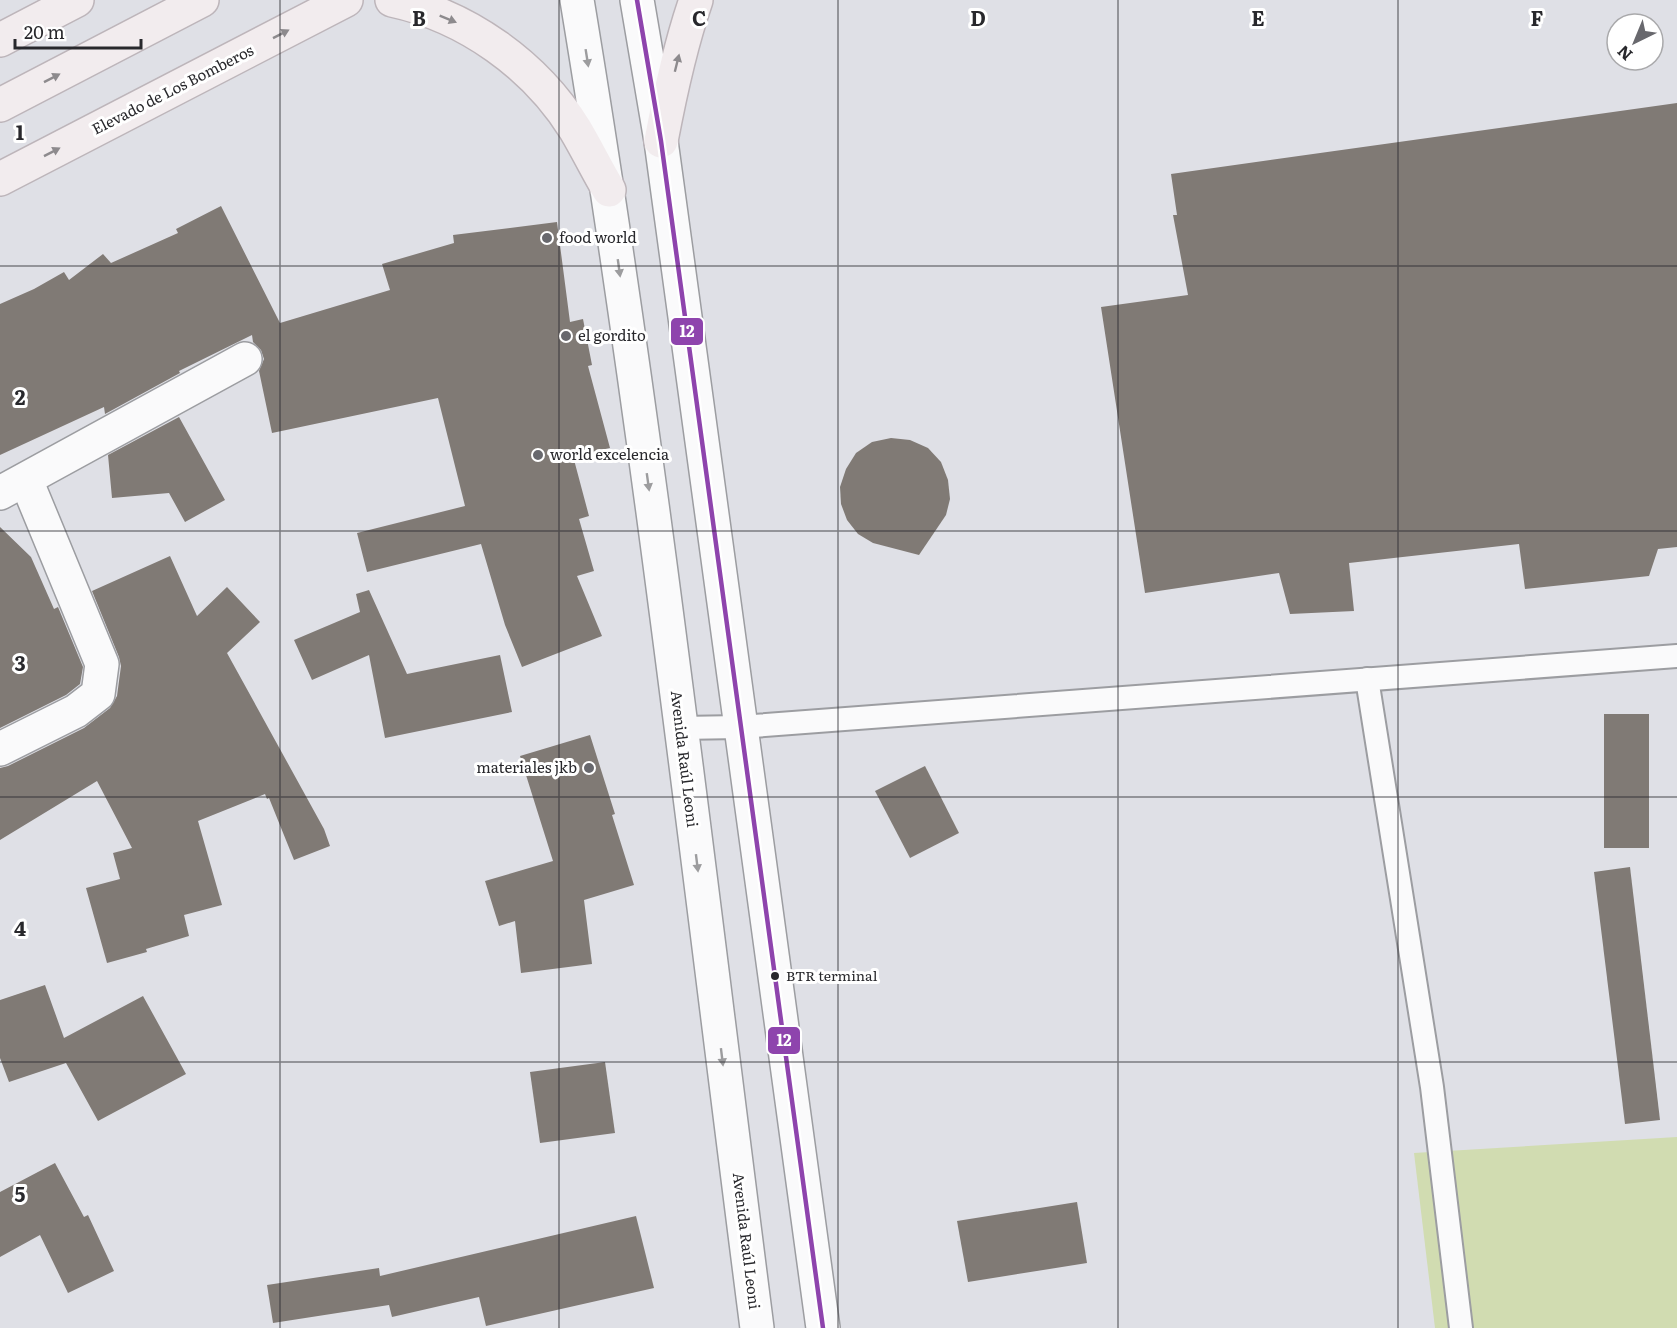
<svg xmlns="http://www.w3.org/2000/svg" width="1677" height="1328" font-family="Literata,serif">
  <style>
    .green { fill: #d1dcb1 }
    .building { fill: #807a75 }
    .lines { fill: none; stroke-linecap: round; stroke-linejoin: round }
    .service-casing { stroke: #9c9da1; stroke-width: 26 }
    .minor-casing { stroke: #9c9da1; stroke-width: 36 }
    .secondary-casing { stroke: #9c9da1; stroke-width: 36 }
    .trunk-casing { stroke: #bdb5ba; stroke-width: 36 }
    .service { stroke: #fafafb; stroke-width: 22 }
    .minor { stroke: #fafafb; stroke-width: 33 }
    .secondary { stroke: #fafafb; stroke-width: 33 }
    .trunk { stroke: #f2ecee; stroke-width: 33 }
    .bus-1-casing { stroke: #fff; stroke-width: 9 }
    .bus-1 { stroke: #8e44ad; stroke-width: 4.5 }
    .oneway { fill: #8d8a8d }
    .oneway2 { fill: #9c9c9e }
    .grid { fill: none; stroke: #28282c; stroke-width: 1.5; stroke-opacity: 0.55 }
    .poi-dot { fill: #68686d; stroke: #fff; stroke-width: 2 }
    .bus-dot { fill: #28282c; stroke: #fff; stroke-width: 2 }
    .labels { text-anchor: middle; stroke-width: 6; stroke-linejoin: round; paint-order: stroke }
    .bus-label { font-size: 14px; fill: #28282c; stroke: #fff; text-anchor: start }
    .street-label { font-size: 15px; fill: #28282c; stroke: #fff }
    .poi-label { font-size: 15px; fill: #28282c; stroke: #fff; text-anchor: start }
    .grid-label { font-size: 20px; text-anchor: middle; font-weight: bold; fill: #28282c; stroke: #fff; stroke-width: 6; stroke-linejoin: round; paint-order: stroke }
    .line-badge { stroke: #fff; stroke-width: 2 }
    .badge-label { font-size: 16px; text-anchor: middle; font-weight: bold; fill: #fff }
  </style>
  <rect width="100%" height="100%" fill="#dfe0e6"/>
  <!-- green -->
  <path class="green" d="M 1677,1137 L 1677,1328 L 1435,1328 L 1414,1153 Z"/>
  <!-- building -->
  <g class="building">
    <path d="M 1677,103 L 1677,547 L 1658,549 L 1649,576 L 1525,589 L 1519,544 L 1349,563 L 1354,611 L 1290,614 L 1279,573 L 1145,593 L 1101,307 L 1188,295 L 1173,215 L 1177,215 L 1171,174 Z"/>
    <path d="M 221,206 L 280,323 L 390,290 L 382,264 L 454,243 L 453,235 L 557,222 L 570,322 L 583,319 L 592,365 L 588,366 L 610,448 L 573,456 L 589,516 L 579,519 L 594,571 L 577,576 L 602,636 L 522,667 L 505,625 L 481,544 L 367,572 L 357,533 L 465,506 L 438,398 L 272,433 L 259,371 L 264,359 L 261,350 L 253,342 L 252,335 L 179,371 L 180,373 L 105,414 L 104,407 L 0,455 L 0,304 L 34,289 L 64,272 L 69,280 L 103,254 L 111,263 L 178,233 L 176,229 Z"/>
    <path d="M 179,417 L 225,500 L 185,522 L 169,493 L 112,498 L 108,455 Z"/>
    <path d="M 891,438 L 910,440 L 928,448 L 941,462 L 948,480 L 950,499 L 946,515 L 919,555 L 873,543 L 858,534 L 847,520 L 841,504 L 840,487 L 846,469 L 856,453 L 872,442 Z"/>
    <path d="M 0,527 L 31,557 L 54,609 L 58,607 L 83,667 L 80,684 L 66,695 L 0,728 Z"/>
    <path d="M 170,556 L 197,616 L 227,587 L 260,622 L 227,653 L 324,829 L 330,846 L 294,860 L 269,798 L 267,799 L 265,794 L 198,821 L 222,905 L 184,915 L 189,936 L 146,949 L 147,952 L 107,963 L 86,888 L 120,879 L 113,853 L 132,848 L 97,781 L 0,840 L 0,768 L 8,766 L 84,728 L 110,708 L 117,696 L 121,666 L 119,657 L 92,591 Z"/>
    <path d="M 369,590 L 407,674 L 500,655 L 512,712 L 385,738 L 369,655 L 312,680 L 294,640 L 360,612 L 356,594 Z"/>
    <rect x="1604" y="714" width="45" height="134"/>
    <path d="M 590,735 L 615,814 L 612,815 L 634,885 L 584,900 L 592,964 L 521,973 L 515,921 L 499,926 L 485,881 L 553,861 L 520,756 Z"/>
    <path d="M 925,766 L 959,833 L 910,858 L 875,791 Z"/>
    <path d="M 1630,867 L 1660,1120 L 1625,1124 L 1594,872 Z"/>
    <path d="M 45,985 L 64,1038 L 143,996 L 186,1074 L 98,1121 L 66,1063 L 9,1082 L 0,1058 L 0,1000 Z"/>
    <path d="M 605,1062 L 615,1133 L 540,1143 L 530,1072 Z"/>
    <path d="M 55,1163 L 84,1217 L 88,1215 L 114,1271 L 68,1293 L 40,1235 L 0,1257 L 0,1192 Z"/>
    <path d="M 1077,1202 L 1087,1263 L 968,1282 L 957,1221 Z"/>
    <path d="M 636,1216 L 654,1288 L 486,1326 L 479,1297 L 392,1317 L 389,1305 L 273,1323 L 267,1285 L 379,1268 L 380,1276 Z"/>
  </g>
  <g class="lines">
    <defs>
      <g id="service">
        <path d="M 1367,679 L 1432,1087 L 1461,1328"/>
        <path d="M 680,728 L 740,727 L 1677,656"/>
      </g>
      <g id="minor">
        <path d="M 0,493 L 245,359"/>
        <path d="M 0,749 L 76,711 L 98,694 L 102,664 L 26,480"/>
      </g>
      <g id="secondary">
        <path d="M 577,0 C 650,441 700,885 757,1328"/>
        <path d="M 637,0 L 661,141 L 823,1328"/>
      </g>
      <g id="trunk">
        <path d="M 392,0 C 467,16 535,65 575,129 C 587,149 597,170 609,190"/>
        <path d="M 0,40 L 77,0"/>
        <path d="M 0,105 L 202,0"/>
        <path d="M 661,141 C 670,93 680,46 696,0"/>
        <path d="M 0,179 L 346,0"/>
      </g>
    </defs>
    <!-- service casing -->
    <use href="#service" class="service-casing"/>
    <!-- minor casing -->
    <use href="#minor" class="minor-casing"/>
    <!-- secondary casing -->
    <use href="#secondary" class="secondary-casing"/>
    <!-- trunk casing -->
    <use href="#trunk" class="trunk-casing"/>
    <!-- service -->
    <use href="#service" class="service"/>
    <!-- minor -->
    <use href="#minor" class="minor"/>
    <!-- secondary -->
    <use href="#secondary" class="secondary"/>
    <!-- trunk -->
    <use href="#trunk" class="trunk"/>
    <defs>
      <path id="bus-1" d="M 637,0 L 661,141 L 823,1328"/>
    </defs>
    <!-- bus-1 casing -->
    <use href="#bus-1" class="bus-1-casing"/>
    <!-- bus-1 -->
    <use href="#bus-1" class="bus-1"/>
  </g>
  <!-- one-way arrows -->
  <defs><path id="oneway-solid" d="M-6-.8H1V-3.2L6.5 0L1 3.2V.8H-6Z" transform="scale(1.5)"/></defs>
  <g class="oneway">
    <use href="#oneway-solid" transform="translate(448 19) rotate(22)"/>
    <use href="#oneway-solid" transform="translate(281 34) rotate(-27)"/>
    <use href="#oneway-solid" transform="translate(677 63) rotate(-76)"/>
    <use href="#oneway-solid" transform="translate(52 78) rotate(-27)"/>
    <use href="#oneway-solid" transform="translate(52 152) rotate(-27)"/>
  </g>
  <g class="oneway2">
    <use href="#oneway-solid" transform="translate(587 58) rotate(81)"/>
    <use href="#oneway-solid" transform="translate(619 268) rotate(82)"/>
    <use href="#oneway-solid" transform="translate(648 482) rotate(82)"/>
    <use href="#oneway-solid" transform="translate(697 863) rotate(83)"/>
    <use href="#oneway-solid" transform="translate(722 1057) rotate(83)"/>
  </g>
  <!-- grid -->
  <path class="grid" d="M 280,0 L 280,1328M 559,0 L 559,1328M 838,0 L 838,1328M 1118,0 L 1118,1328M 1398,0 L 1398,1328M 0,266 L 1677,266M 0,531 L 1677,531M 0,797 L 1677,797M 0,1062 L 1677,1062"/>
  <!-- markers -->
  <g class="poi-dot">
    <circle cx="547" cy="238" r="6"/>
    <circle cx="566" cy="336" r="6"/>
    <circle cx="538" cy="455" r="6"/>
    <circle cx="589" cy="768" r="6"/>
  </g>
  <circle class="bus-dot" cx="775" cy="976" r="5"/>
  <g class="labels">
    <!-- bus labels -->
    <g class="bus-label">
      <text x="786" y="981">BTR terminal</text>
    </g>
    <!-- street labels -->
    <g class="street-label">
      <text transform="translate(173 90) rotate(-27)" y="5">Elevado de Los Bomberos</text>
      <text transform="translate(684 759) rotate(83)" y="5">Avenida Raúl Leoni</text>
      <text transform="translate(746 1241) rotate(83)" y="5">Avenida Raúl Leoni</text>
    </g>
    <!-- poi labels -->
    <g class="poi-label">
      <text x="559" y="243">food world</text>
      <text x="578" y="341">el gordito</text>
      <text x="550" y="460">world excelencia</text>
      <text x="577" y="773" text-anchor="end">materiales jkb</text>
    </g>
  </g>
  <g class="grid-label">
    <text x="419" y="26">B</text>
    <text x="699" y="26">C</text>
    <text x="978" y="26">D</text>
    <text x="1258" y="26">E</text>
    <text x="1537" y="26">F</text>
    <text x="20" y="140">1</text>
    <text x="20" y="405">2</text>
    <text x="20" y="671">3</text>
    <text x="20" y="936">4</text>
    <text x="20" y="1202">5</text>
  </g>
  <g class="line-badge">
    <rect x="670" y="317" width="34" height="29" rx="6" fill="#8e44ad"/>
    <rect x="767" y="1026" width="34" height="29" rx="6" fill="#8e44ad"/>
  </g>
  <g class="badge-label">
    <text x="687" y="337">12</text>
    <text x="784" y="1046">12</text>
  </g>
  <!-- north arrow -->
  <g transform="translate(1635 42) rotate(223)"><circle r="28" fill="#ffffff" stroke="#a9a9ab" stroke-width="1.5"/>
  <path d="M0-4.5L10 22L0 15L-10 22Z" fill="#68686d"/>
  <text y="-9" font-size="16" font-weight="bold" text-anchor="middle" fill="#28282c">N</text>
  </g>
  <!-- scale -->
  <path d="M15 39v9h126v-9" fill="none" stroke="#28282c" stroke-width="3"/>
  <text x="24" y="39" font-size="18" fill="#28282c" stroke="#ffffff" stroke-width="4.5" paint-order="stroke">20 m</text>
</svg>
